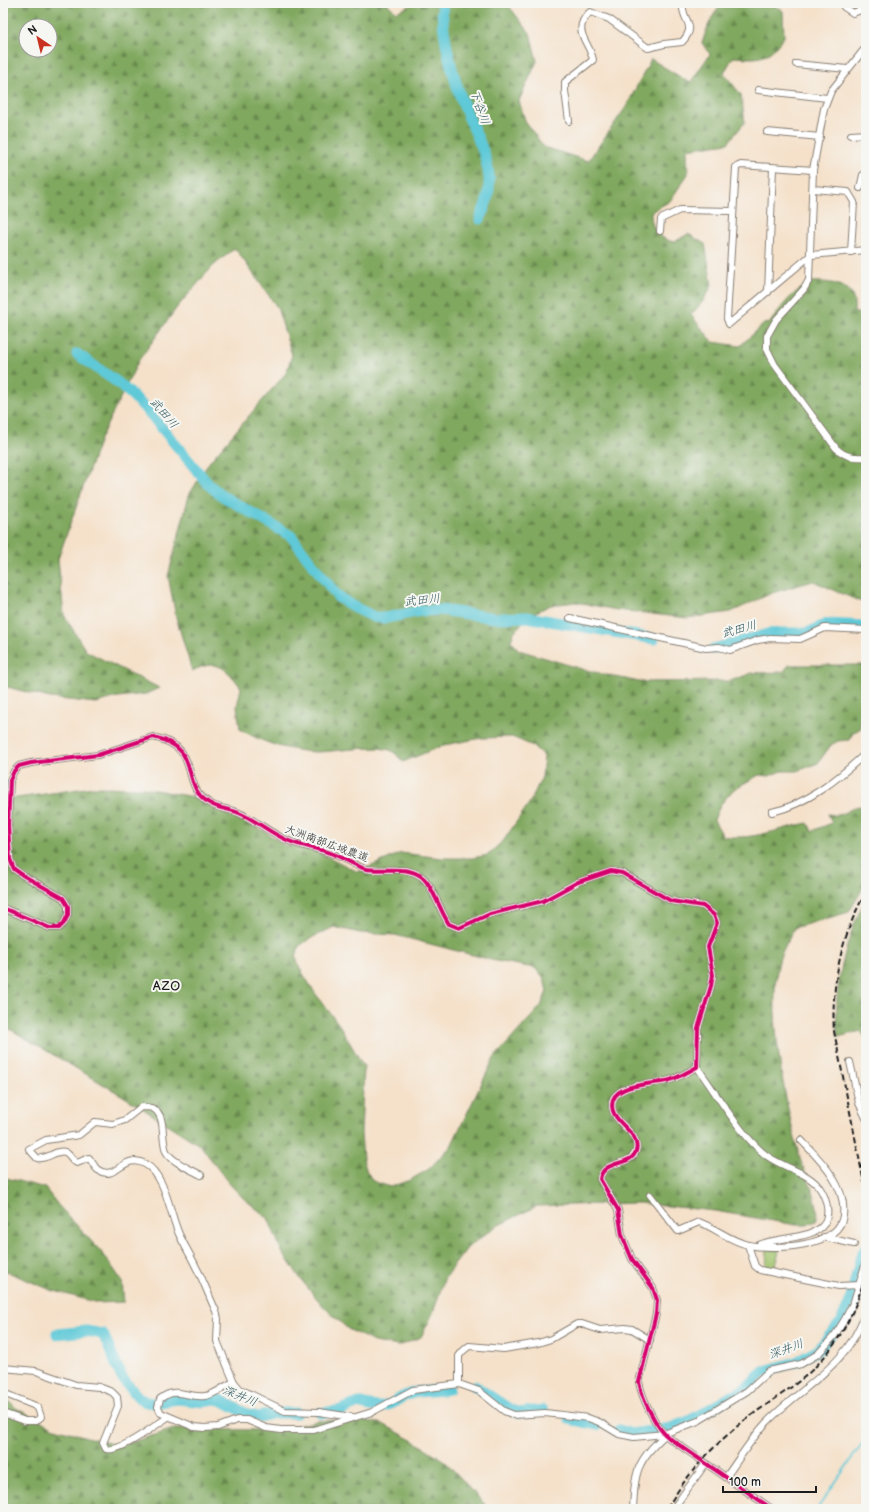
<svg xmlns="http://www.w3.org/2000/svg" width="869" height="1512" font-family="'Balsamiq Sans','Klee One',sans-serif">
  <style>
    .forest { fill: url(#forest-firs); stroke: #4e623e; fill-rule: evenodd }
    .park { fill: #a0c26b; stroke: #5e6f44 }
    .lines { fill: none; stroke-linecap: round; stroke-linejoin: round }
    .stream { stroke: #5ec9d8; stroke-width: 2 }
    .river { stroke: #5ec9d8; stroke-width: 11 }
    .minor-casing { stroke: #887e73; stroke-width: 8 }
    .minor { stroke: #fff; stroke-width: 6 }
    .rail { stroke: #1c1c1c; stroke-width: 2; stroke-dasharray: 6 3; stroke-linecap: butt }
    .cycleway-casing { stroke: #f6f6f2; stroke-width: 6 }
    .cycleway { stroke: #d6006c; stroke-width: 4 }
    .labels { text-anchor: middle; stroke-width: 4; stroke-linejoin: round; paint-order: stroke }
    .street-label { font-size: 11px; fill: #1c1c1c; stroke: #f6f6f2 }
    .water-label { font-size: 12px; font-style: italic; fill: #33595e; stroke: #f6f6f2 }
    .quarter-label { font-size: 13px; letter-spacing: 1px; fill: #1c1c1c; stroke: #f6f6f2 }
  </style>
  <defs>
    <pattern id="forest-firs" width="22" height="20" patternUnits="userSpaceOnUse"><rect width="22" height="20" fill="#80a85f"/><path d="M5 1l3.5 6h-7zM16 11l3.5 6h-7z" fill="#68884e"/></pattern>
  </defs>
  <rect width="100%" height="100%" fill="#f6f6f2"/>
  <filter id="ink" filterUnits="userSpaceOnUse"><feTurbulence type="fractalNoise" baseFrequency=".025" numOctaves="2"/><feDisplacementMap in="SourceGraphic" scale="8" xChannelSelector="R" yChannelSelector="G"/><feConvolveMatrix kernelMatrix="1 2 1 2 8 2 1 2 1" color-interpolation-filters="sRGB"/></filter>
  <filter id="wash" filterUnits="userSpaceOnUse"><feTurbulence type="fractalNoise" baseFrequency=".012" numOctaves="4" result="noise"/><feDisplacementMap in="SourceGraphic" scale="16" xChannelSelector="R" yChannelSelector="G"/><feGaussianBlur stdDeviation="0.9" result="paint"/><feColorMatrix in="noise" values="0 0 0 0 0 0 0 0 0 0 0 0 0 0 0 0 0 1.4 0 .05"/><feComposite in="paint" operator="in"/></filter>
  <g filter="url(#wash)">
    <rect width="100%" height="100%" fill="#f5e1ca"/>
    <!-- forest -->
    <g class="forest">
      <path d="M 3,3 L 387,3 L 396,12 L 410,6 L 412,3 L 509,3 L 508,5 L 530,33 L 537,61 L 519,101 L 526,123 L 544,147 L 588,161 L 626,107 L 651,59 L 690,83 L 710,54 L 702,43 C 707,28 712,13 724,3 L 771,3 L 783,11 L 784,37 C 766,60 762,59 733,57 L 724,73 L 741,95 L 745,122 L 728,143 L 687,149 L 688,174 L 670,201 L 651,212 C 651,228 657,238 674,242 L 688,234 L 705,244 L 712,285 L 703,301 L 691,315 L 713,342 L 740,346 L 765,323 L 769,324 C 780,308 792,292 810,283 C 813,281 818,282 822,282 C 842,283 857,290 854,312 L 866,316 L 866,604 L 813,581 L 772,593 L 731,612 L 687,618 L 617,610 L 576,602 L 551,605 L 529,615 L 514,632 L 511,641 L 519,650 L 585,670 L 639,682 L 730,681 L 752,673 L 783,672 L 789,665 L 866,665 L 866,716 L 860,722 L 861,728 L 853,733 L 849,740 L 838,741 L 831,745 L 818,763 L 797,771 L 782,771 L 769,776 L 759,775 L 734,789 L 720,805 L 714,820 L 723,836 C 752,841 780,828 808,823 L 812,831 L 832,823 L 828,814 C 831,814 836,816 838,815 C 849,813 854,803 866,807 L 866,883 L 849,912 L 794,928 C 790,938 782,950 779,961 C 766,1011 786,1105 799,1155 C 802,1169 824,1209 816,1221 L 807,1225 L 796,1225 L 715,1211 L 639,1203 L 537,1206 L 495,1227 L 468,1247 L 445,1277 L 433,1313 L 421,1337 L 399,1346 L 374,1342 L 348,1329 L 324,1307 L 303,1282 L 282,1252 L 268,1218 L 243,1198 L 227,1181 L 201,1146 L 123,1096 L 3,1025 L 3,800 L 93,787 L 144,788 L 199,798 L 214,809 L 264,831 L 284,845 L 305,848 L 323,854 L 358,872 L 401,853 L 442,858 L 472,858 L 488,855 L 504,840 L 530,802 L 542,777 L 544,756 L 533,746 L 512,737 L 482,738 L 444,745 L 403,762 C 400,759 396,753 392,751 C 378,744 333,752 316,752 C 289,751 262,743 240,729 L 237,706 L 241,688 C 227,668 217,658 192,671 L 176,617 L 168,576 L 189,495 L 210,461 L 286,373 L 292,355 L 277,307 L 235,248 L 213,266 L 178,306 L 139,360 L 100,439 L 58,559 L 64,615 L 86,651 L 159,688 L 146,694 L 118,697 L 96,703 L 50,698 L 3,686 ZM 26,26 L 50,26 L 50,50 L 26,50 ZM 334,927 L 360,933 L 395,935 L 496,961 L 535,968 L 544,979 L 547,991 L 541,1006 L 494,1058 L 451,1146 L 429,1169 L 410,1180 L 390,1187 L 373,1181 L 367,1172 L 363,1159 L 361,1133 L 364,1067 L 340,1026 L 315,993 L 300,969 L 296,957 L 299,946 L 311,938 Z"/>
      <path d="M 862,906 L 866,906 L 866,1040 L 861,1031 L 838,1037 C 832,993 844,945 862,906 Z"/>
      <path d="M 3,1177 L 45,1188 L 58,1205 L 104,1255 L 122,1281 L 124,1302 L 98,1303 L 51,1290 L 3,1270 Z"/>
      <path d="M 3,1395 L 16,1408 L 55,1428 L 119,1446 L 174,1429 L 279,1430 L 316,1421 L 362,1420 L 383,1424 L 414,1441 L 444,1460 L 489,1509 L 3,1509 Z"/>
    </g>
    <!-- park -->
    <path class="park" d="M 767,1249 L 779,1250 L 775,1271 L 766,1269 Z"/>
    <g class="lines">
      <!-- stream -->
      <path class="stream" d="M 817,1509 L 866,1438"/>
      <!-- river -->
      <g class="river">
        <path d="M 442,3 C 442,37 453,78 466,111 C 477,138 494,165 488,196 C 487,203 483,211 480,219"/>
        <path d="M 77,354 L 117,382 L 132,395 L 147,410 L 209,485 L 221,495 L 291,536 L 338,597 L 356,608 L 374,617 L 386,618 L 420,611 L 441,610 L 496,618 L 527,617 L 654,639"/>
        <path d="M 713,649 L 771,633 L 807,633 L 827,624 L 866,626"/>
        <path d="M 57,1334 L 86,1331 L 103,1334 L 122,1378 L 139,1398 L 146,1402 L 155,1403 L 177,1399 L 204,1402 L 213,1399 L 221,1400 L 247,1414 L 259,1417 L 275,1413 L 297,1413"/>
        <path d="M 475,1386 L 508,1408 L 518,1413 L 543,1410"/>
        <path d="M 320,1413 L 338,1411 L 359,1403 C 394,1415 390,1397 417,1392 C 428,1391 438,1391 449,1389"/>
        <path d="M 569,1419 L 598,1425"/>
        <path d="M 619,1430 L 631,1434 L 671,1428 L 689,1421 L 746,1388 L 764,1371 L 796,1362 L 818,1350 L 840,1323 L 850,1302 L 861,1256 L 866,1248"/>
      </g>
    </g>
  </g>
  <g filter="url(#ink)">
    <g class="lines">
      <defs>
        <g id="minor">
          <path d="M 842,3 L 844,7 L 853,13 L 866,8"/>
          <path d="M 866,47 L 831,91 L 824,109 L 813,170 L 809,280 L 804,289 L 776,320 L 767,336 L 767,349 L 775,365 L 836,448 C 845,457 854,458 866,457"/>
          <path d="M 796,64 L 847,69"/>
          <path d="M 758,90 L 827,98"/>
          <path d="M 569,121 L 565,91 L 565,82 L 593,60 C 590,42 570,31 590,12 L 609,19 L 648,48 L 664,44 L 682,42 C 699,24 680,20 683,3"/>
          <path d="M 767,132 L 820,137"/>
          <path d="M 851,135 L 866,134"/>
          <path d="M 813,170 L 741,165 L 736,167 L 727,319 L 729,324 L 811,255 L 866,250"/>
          <path d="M 860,188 L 863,175 L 866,174"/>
          <path d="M 813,189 L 848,192 L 854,202 L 851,252"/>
          <path d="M 660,231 L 661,219 L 680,210 L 733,211"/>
          <path d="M 768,292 L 773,168"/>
          <path d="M 570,618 L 706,648 L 719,647 L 730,650 L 758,640 L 770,638 L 800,639 L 825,628 L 866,630"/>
          <path d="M 772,812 C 808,804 839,778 866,753"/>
          <path d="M 3,908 L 50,928 L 59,928 L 64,923 L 68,915 L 68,906 L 63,898 L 24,876 L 14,869 L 10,859 L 8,825 L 10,780 L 14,771 L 19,766 L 31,763 L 98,755 L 153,737 C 206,748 176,787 213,805 C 221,809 230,809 239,813 C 256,820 271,834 289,841 C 303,847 319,848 333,854 C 342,857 357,867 366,869 C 384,872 406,865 422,877 C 432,884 441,913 449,924 L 459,928 L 490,914 L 543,901 L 578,882 L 611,871 L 622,873 L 671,901 L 703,906 L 714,915 L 717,923 L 708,947 L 713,975 L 711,986 L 698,1028 L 697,1067 C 687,1072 677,1079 666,1081 C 651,1085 605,1083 613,1111 C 617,1125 641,1134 636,1151 C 631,1167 603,1159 600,1179 L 618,1210 L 622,1235 L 632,1259 L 653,1288 L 657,1300 L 656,1314 L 639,1382 C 642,1398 656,1428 669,1438 L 772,1509"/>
          <path d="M 850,1062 L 859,1103 L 866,1118"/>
          <path d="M 697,1067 C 716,1093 738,1131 762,1152 C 778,1167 804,1169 819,1187 C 826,1197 831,1213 824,1224 C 815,1239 775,1237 759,1245"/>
          <path d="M 201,1175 C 190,1169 174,1163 167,1153 C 160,1141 167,1117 154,1109 C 151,1107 145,1107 141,1107 L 125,1120 L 113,1124 L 95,1122 L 79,1135 L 46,1140 L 29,1149 L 37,1158 C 47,1160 57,1149 65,1152 C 70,1154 72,1161 77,1163 L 89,1158 C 92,1161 94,1167 98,1170 C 117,1182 123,1152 145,1164 C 166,1175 170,1215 179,1234 C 184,1245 191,1256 196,1267 C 204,1281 209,1297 216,1311 L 218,1319 L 217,1341 L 234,1382 C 225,1385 215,1395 205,1396 C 187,1399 178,1385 160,1399 L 158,1407 L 161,1413 L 194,1427 L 205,1428 L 218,1427 L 237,1420 L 247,1420 L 266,1428 L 281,1430 L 314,1430 L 372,1412 L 413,1390 L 459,1384 L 479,1391 L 504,1411 L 514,1415 L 545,1413 L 588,1418 L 599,1422 L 619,1434 L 634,1437 L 664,1434 L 698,1421 L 747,1391 L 769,1371 L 801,1364 L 818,1354 L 835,1335 L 845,1319 L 854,1301 L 859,1285"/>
          <path d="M 650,1195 L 678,1231 L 699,1222 C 716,1228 731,1242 749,1245 C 773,1250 840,1248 843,1215 C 847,1185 819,1159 801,1140"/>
          <path d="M 824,1237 L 854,1244"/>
          <path d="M 748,1245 L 755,1266 L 760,1270 L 839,1286 L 859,1285 L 866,1262"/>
          <path d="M 3,1368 L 36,1371 L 76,1385 L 99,1387 L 112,1392 L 117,1397 L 118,1406 L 103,1443 L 106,1449 C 118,1454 156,1425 168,1417"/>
          <path d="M 234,1382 L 240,1389 L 285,1411 L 319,1412 L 352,1417"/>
          <path d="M 459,1384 L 459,1356 L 463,1351 L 469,1346 L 504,1349 L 538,1343 L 551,1339 L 577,1324 L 582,1324 L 600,1330 L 625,1328 L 632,1329 L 650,1340"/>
          <path d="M 3,1393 L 33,1405 L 38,1408 L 41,1417 L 36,1421 L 25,1421 L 3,1413"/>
          <path d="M 726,1477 C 739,1459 751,1439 766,1423 C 804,1384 848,1367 866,1311"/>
          <path d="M 633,1509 C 635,1472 636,1461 665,1435"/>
          <path d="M 673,1509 L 706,1463"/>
        </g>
      </defs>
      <!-- minor casing -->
      <use href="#minor" class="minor-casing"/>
      <!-- minor -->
      <use href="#minor" class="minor"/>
      <!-- rail -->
      <g class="rail">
        <path d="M 866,892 C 842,934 831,982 834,1031 L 866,1193"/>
        <path d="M 667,1509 C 685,1476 711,1448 740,1424 C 765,1404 795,1388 817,1365 C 843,1338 857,1307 866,1272"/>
      </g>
      <defs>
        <path id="cycleway" d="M 3,908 L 50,928 L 59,928 L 64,923 L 68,915 L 68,906 L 63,898 L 24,876 L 14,869 L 10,859 L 8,825 L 10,780 L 14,771 L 19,766 L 31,763 L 98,755 L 153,737 C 206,748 176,787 213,805 C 221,809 230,809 239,813 C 256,820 271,834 289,841 C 303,847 319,848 333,854 C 342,857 357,867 366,869 C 384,872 406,865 422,877 C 432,884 441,913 449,924 L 459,928 L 490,914 L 543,901 L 578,882 L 611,871 L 622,873 L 671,901 L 703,906 L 714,915 L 717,923 L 708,947 L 713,975 L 711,986 L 698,1028 L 697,1067 C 687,1072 677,1079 666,1081 C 651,1085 605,1083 613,1111 C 617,1125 641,1134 636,1151 C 631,1167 603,1159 600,1179 L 618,1210 L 622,1235 L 632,1259 L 653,1288 L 657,1300 L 656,1314 L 639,1382 C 642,1398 656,1428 669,1438 L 772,1509"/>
      </defs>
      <!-- cycleway casing -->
      <use href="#cycleway" class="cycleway-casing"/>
      <!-- cycleway -->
      <use href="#cycleway" class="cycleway"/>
    </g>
  </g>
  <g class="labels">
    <!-- street labels -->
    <g class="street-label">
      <text transform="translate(327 843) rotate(20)" y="4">大洲南部広域農道</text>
    </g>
    <!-- water labels -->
    <g class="water-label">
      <text transform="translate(480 107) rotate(71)" y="4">下谷川</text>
      <text transform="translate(164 413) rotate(49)" y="4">武田川</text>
      <text transform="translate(422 600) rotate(-6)" y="4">武田川</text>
      <text transform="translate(739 629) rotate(-15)" y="4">武田川</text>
      <text transform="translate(786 1349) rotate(-20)" y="4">深井川</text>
      <text transform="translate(240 1396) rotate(22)" y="4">深井川</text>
    </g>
    <!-- quarter labels -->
    <g class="quarter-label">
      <text x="167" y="990">AZO</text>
    </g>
  </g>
  <!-- margin -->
  <rect width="869" height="1512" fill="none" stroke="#f6f6f2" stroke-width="16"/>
  <!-- north arrow -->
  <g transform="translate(38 38) rotate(325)"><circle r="19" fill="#f6f6f2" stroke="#9f9f9c"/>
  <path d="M0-3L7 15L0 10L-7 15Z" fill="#c8321e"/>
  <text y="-6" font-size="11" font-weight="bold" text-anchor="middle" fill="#1c1c1c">N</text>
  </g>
  <!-- scale -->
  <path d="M723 1486v6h93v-6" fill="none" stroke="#1c1c1c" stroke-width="2"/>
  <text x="729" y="1486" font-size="12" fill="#1c1c1c" stroke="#f6f6f2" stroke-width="3" paint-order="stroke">100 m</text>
</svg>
